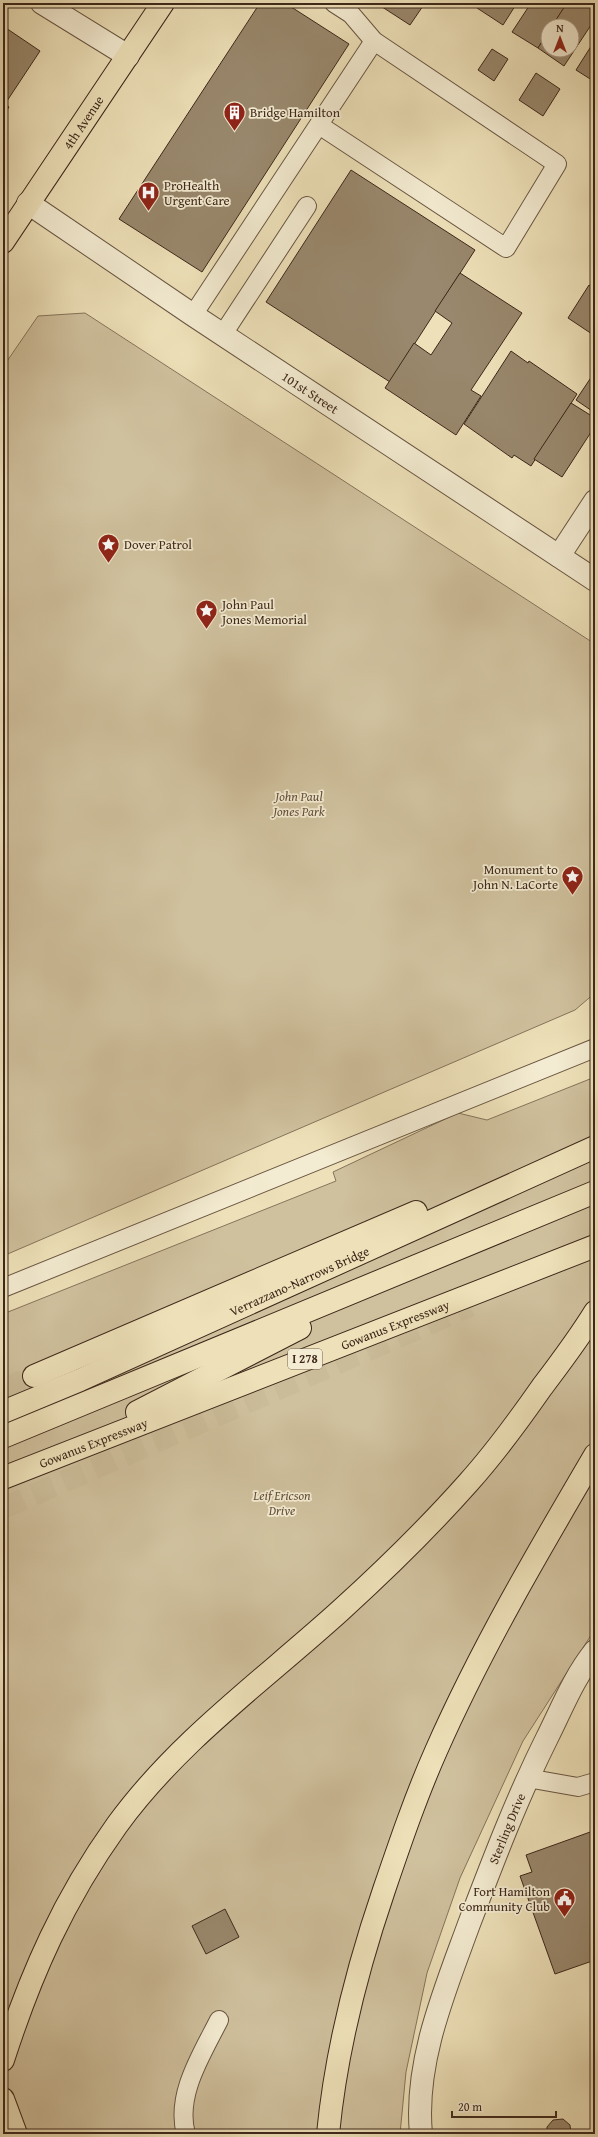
<svg xmlns="http://www.w3.org/2000/svg" width="598" height="2137" font-family="'Gentium Book Plus',serif">
  <style>
    .green { fill: #d0c19e; stroke: #86745c }
    .building { fill: #99886d; stroke: #3d271a }
    .lines { fill: none; stroke-linecap: round; stroke-linejoin: round }
    .highway-tunnel { stroke: #cbbc99; stroke-width: 22; stroke-dasharray: 22 11; stroke-linecap: butt }
    .lane-casing { stroke: #695642; stroke-width: 20 }
    .street-casing { stroke: #695642; stroke-width: 24 }
    .primary-casing { stroke: #3d271a; stroke-width: 24 }
    .highway-casing { stroke: #3d271a; stroke-width: 24 }
    .lane { stroke: #f4ecd2; stroke-width: 18 }
    .street { stroke: #f4ecd2; stroke-width: 22 }
    .primary { stroke: #eee1b9; stroke-width: 22 }
    .highway { stroke: #eee1b9; stroke-width: 22 }
    .labels { text-anchor: middle; stroke-width: 3.5; stroke-linejoin: round; paint-order: stroke }
    .shield { fill: #f4ecd2; stroke: #746251; stroke-width: 1 }
    .shield-label { font-size: 12px; font-weight: bold; fill: #3d271a }
    .poi-label { font-size: 13px; fill: #3d271a; stroke: #f4ecd2; text-anchor: start }
    .street-label { font-size: 13px; fill: #3d271a; stroke: #f4ecd2 }
    .park-label { font-size: 13px; font-style: italic; fill: #624e3b; stroke: #f4ecd2 }
  </style>
  <rect width="100%" height="100%" fill="#eee1b9"/>
  <filter id="stains"><feTurbulence type="fractalNoise" baseFrequency=".005" numOctaves="4"/><feColorMatrix values="0 0 0 0 .2 0 0 0 0 .09 0 0 0 0 .02 0 0 0 .5 -.17"/></filter>
  <radialGradient id="worn" r=".72"><stop offset=".6" stop-color="#630" stop-opacity="0"/><stop offset="1" stop-color="#630" stop-opacity=".3"/></radialGradient>
  <!-- green -->
  <g class="green">
    <path d="M 85,313 L 595,644 L 595,993 L 575,1010 L 3,1256 L 3,367 L 38,316 Z"/>
    <path d="M 595,1077 L 595,1629 L 523,1741 L 460,1878 L 427,1973 L 406,2072 L 400,2134 L 3,2134 L 3,1314 L 336,1181 L 333,1172 L 458,1113 L 487,1120 Z"/>
  </g>
  <!-- building -->
  <g class="building">
    <path d="M 260,3 L 285,3 L 349,44 L 202,272 L 119,219 Z"/>
    <path d="M 376,3 L 425,3 L 410,25 Z"/>
    <path d="M 480,3 L 517,3 L 503,25 L 477,8 Z"/>
    <path d="M 531,3 L 567,3 L 552,26 L 548,26 L 548,32 L 538,48 L 512,32 Z"/>
    <path d="M 567,3 L 595,3 L 595,19 L 564,66 L 538,48 L 548,32 L 548,50 L 572,50 L 572,26 L 552,26 Z"/>
    <path d="M 3,26 L 40,51 L 5,104 L 3,103 Z"/>
    <path d="M 595,40 L 595,82 L 576,70 Z"/>
    <path d="M 492,49 L 508,59 L 494,81 L 478,70 Z"/>
    <path d="M 536,73 L 560,89 L 543,116 L 519,100 Z"/>
    <path d="M 3,103 L 9,107 L 3,116 Z"/>
    <path d="M 351,170 L 475,250 L 390,382 L 266,302 Z"/>
    <path d="M 460,273 L 522,313 L 471,390 L 481,396 L 456,435 L 385,388 L 414,343 L 431,355 L 452,323 L 435,311 Z"/>
    <path d="M 589,285 L 595,289 L 595,336 L 568,318 Z"/>
    <path d="M 511,351 L 528,363 L 529,361 L 577,394 L 531,466 L 514,455 L 512,458 L 464,424 Z"/>
    <path d="M 592,376 L 595,378 L 595,413 L 576,400 Z"/>
    <path d="M 571,403 L 595,418 L 595,426 L 562,477 L 534,459 Z"/>
    <path d="M 593,1831 L 595,1831 L 595,1960 L 555,1974 L 520,1876 L 532,1872 L 526,1855 Z"/>
    <path d="M 225,1909 L 239,1937 L 206,1954 L 192,1926 Z"/>
    <path d="M 563,2119 L 570,2125 L 571,2134 L 547,2134 L 547,2127 L 553,2120 Z"/>
  </g>
  <g class="lines">
    <!-- highway-tunnel -->
    <g class="highway-tunnel">
      <path d="M 3,1389 L 34,1376"/>
      <path d="M 3,1508 L 470,1306"/>
    </g>
    <defs>
      <g id="lane">
        <path d="M 319,125 L 506,248 L 557,164 L 374,41 L 351,14 L 334,3"/>
        <path d="M 193,315 L 374,41"/>
        <path d="M 223,334 L 307,206"/>
        <path d="M 3,1288 L 595,1048"/>
        <path d="M 527,1778 L 578,1787 L 595,1782"/>
        <path d="M 186,2134 C 175,2095 202,2054 219,2020"/>
      </g>
      <g id="street">
        <path d="M 42,3 L 128,56"/>
        <path id="s1" d="M 28,203 L 193,315 L 595,580"/>
        <path d="M 559,556 L 595,501"/>
        <path id="s2" d="M 421,2134 C 414,2062 445,1990 469,1924 C 493,1861 517,1798 547,1738 C 562,1708 574,1677 595,1651"/>
      </g>
      <g id="primary">
        <path id="s3" d="M 3,242 L 163,3"/>
      </g>
      <g id="highway">
        <path d="M 34,1376 L 416,1212"/>
        <path id="s4" d="M 3,1412 L 80,1380 L 595,1147"/>
        <path d="M 137,1412 L 300,1328"/>
        <path d="M 3,1437 L 595,1192"/>
        <path id="s5" d="M 3,1478 L 595,1246"/>
        <path d="M 3,2060 C 31,1973 64,1899 117,1825 C 178,1741 265,1679 341,1610 C 385,1570 428,1528 468,1483 C 495,1453 519,1420 542,1387 C 561,1362 579,1338 595,1312"/>
        <path d="M 3,2099 L 16,2134"/>
        <path d="M 328,2134 C 336,2051 357,1969 384,1890 C 400,1843 416,1796 436,1751 C 481,1649 538,1552 595,1455"/>
      </g>
    </defs>
    <!-- lane casing -->
    <use href="#lane" class="lane-casing"/>
    <!-- street casing -->
    <use href="#street" class="street-casing"/>
    <!-- primary casing -->
    <use href="#primary" class="primary-casing"/>
    <!-- highway casing -->
    <use href="#highway" class="highway-casing"/>
    <!-- lane -->
    <use href="#lane" class="lane"/>
    <!-- street -->
    <use href="#street" class="street"/>
    <!-- primary -->
    <use href="#primary" class="primary"/>
    <!-- highway -->
    <use href="#highway" class="highway"/>
  </g>
  <!-- icons -->
  <defs>
    <symbol id="building-pin" viewBox="-11 -11 22 30"><path d="M0 17L-7.5 6A9.5 9.5 0 1 1 7.5 6Z" fill="#8f2418" stroke="#f4ecd2"/><path d="M-4-6H4V6H1V3H-1V6H-4ZM-2.5-4.3h1.7v1.8h-1.7ZM.8-4.3h1.7v1.8H.8ZM-2.5-1h1.7V.8h-1.7ZM.8-1h1.7V.8H.8Z" fill="#fff"/></symbol>
    <symbol id="hospital-pin" viewBox="-11 -11 22 30"><path d="M0 17L-7.5 6A9.5 9.5 0 1 1 7.5 6Z" fill="#8f2418" stroke="#f4ecd2"/><path d="M-5-5h3v3.5h4V-5h3V5h-3V1.5h-4V5h-3Z" fill="#fff"/></symbol>
    <symbol id="sight-pin" viewBox="-11 -11 22 30"><path d="M0 17L-7.5 6A9.5 9.5 0 1 1 7.5 6Z" fill="#8f2418" stroke="#f4ecd2"/><path d="M0-6L1.8-2.2L6-1.7L2.9 1.2L3.7 5.4L0 3.3L-3.7 5.4L-2.9 1.2L-6-1.7L-1.8-2.2Z" fill="#fff"/></symbol>
    <symbol id="civic-pin" viewBox="-11 -11 22 30"><path d="M0 17L-7.5 6A9.5 9.5 0 1 1 7.5 6Z" fill="#8f2418" stroke="#f4ecd2"/><path d="M-.6-6.5H3V-4.5H.6V-3L4-1V1h2V6H-6V1h2V-1L-.6-3ZM-1.2 2.5V6h2.4V2.5Z" fill="#fff"/></symbol>
  </defs>
  <g fill-rule="evenodd">
    <use href="#building-pin" x="222" y="100" width="25" height="34"/>
    <use href="#hospital-pin" x="136" y="180" width="25" height="34"/>
    <use href="#sight-pin" x="96" y="532" width="25" height="34"/>
    <use href="#sight-pin" x="194" y="598" width="25" height="34"/>
    <use href="#sight-pin" x="560" y="864" width="25" height="34"/>
    <use href="#civic-pin" x="552" y="1886" width="25" height="34"/>
  </g>
  <g class="labels">
    <!-- shield labels -->
    <rect class="shield" x="288" y="1349" width="34" height="20" rx="3"/>
    <g class="shield-label">
      <text x="305" y="1363">I 278</text>
    </g>
    <!-- poi labels -->
    <g class="poi-label">
      <text x="250" y="117">Bridge Hamilton</text>
      <text x="164" y="190">ProHealth<tspan x="164" dy="15">Urgent Care</tspan></text>
      <text x="124" y="549">Dover Patrol</text>
      <text x="222" y="609">John Paul<tspan x="222" dy="15">Jones Memorial</tspan></text>
      <text x="558" y="874" text-anchor="end">Monument to<tspan x="558" dy="15">John N. LaCorte</tspan></text>
      <text x="550" y="1896" text-anchor="end">Fort Hamilton<tspan x="550" dy="15">Community Club</tspan></text>
    </g>
    <!-- street labels -->
    <g class="street-label">
      <text dy="5" stroke="none"><textPath href="#s3" startOffset="144">4th Avenue</textPath></text>
      <text dy="5" stroke="none"><textPath href="#s1" startOffset="340">101st Street</textPath></text>
      <text dy="5" stroke="none"><textPath href="#s4" startOffset="324">Verrazzano-Narrows Bridge</textPath></text>
      <text dy="5" stroke="none"><textPath href="#s5" startOffset="421">Gowanus Expressway</textPath></text>
      <text dy="5" stroke="none"><textPath href="#s5" startOffset="97">Gowanus Expressway</textPath></text>
      <text dy="5" stroke="none"><textPath href="#s2" startOffset="320">Sterling Drive</textPath></text>
    </g>
    <!-- park labels -->
    <g class="park-label">
      <text x="299" y="801">John Paul<tspan x="299" dy="15">Jones Park</tspan></text>
      <text x="282" y="1500">Leif Ericson<tspan x="282" dy="15">Drive</tspan></text>
    </g>
  </g>
  <!-- margin -->
  <rect width="598" height="2137" fill="none" stroke="#eee1b9" stroke-width="16"/>
  <rect x="4" y="4" width="590" height="2129" fill="none" stroke="#3d271a" stroke-width="2"/>
  <rect x="8" y="8" width="582" height="2121" fill="none" stroke="#3d271a"/>
  <!-- north arrow -->
  <g transform="translate(560 38)"><circle r="19" fill="#f4ecd2" stroke="#ab9d88"/>
  <path d="M0-3L7 15L0 10L-7 15Z" fill="#8f2418"/>
  <text y="-6" font-size="11" font-weight="bold" text-anchor="middle" fill="#3d271a">N</text>
  </g>
  <!-- scale -->
  <path d="M452 2111v6h104v-6" fill="none" stroke="#3d271a" stroke-width="2"/>
  <text x="458" y="2111" font-size="12" fill="#3d271a" stroke="#f4ecd2" stroke-width="3" paint-order="stroke">20 m</text>
  <rect width="100%" height="100%" filter="url(#stains)"/>
  <rect width="100%" height="100%" fill="url(#worn)"/>
</svg>
